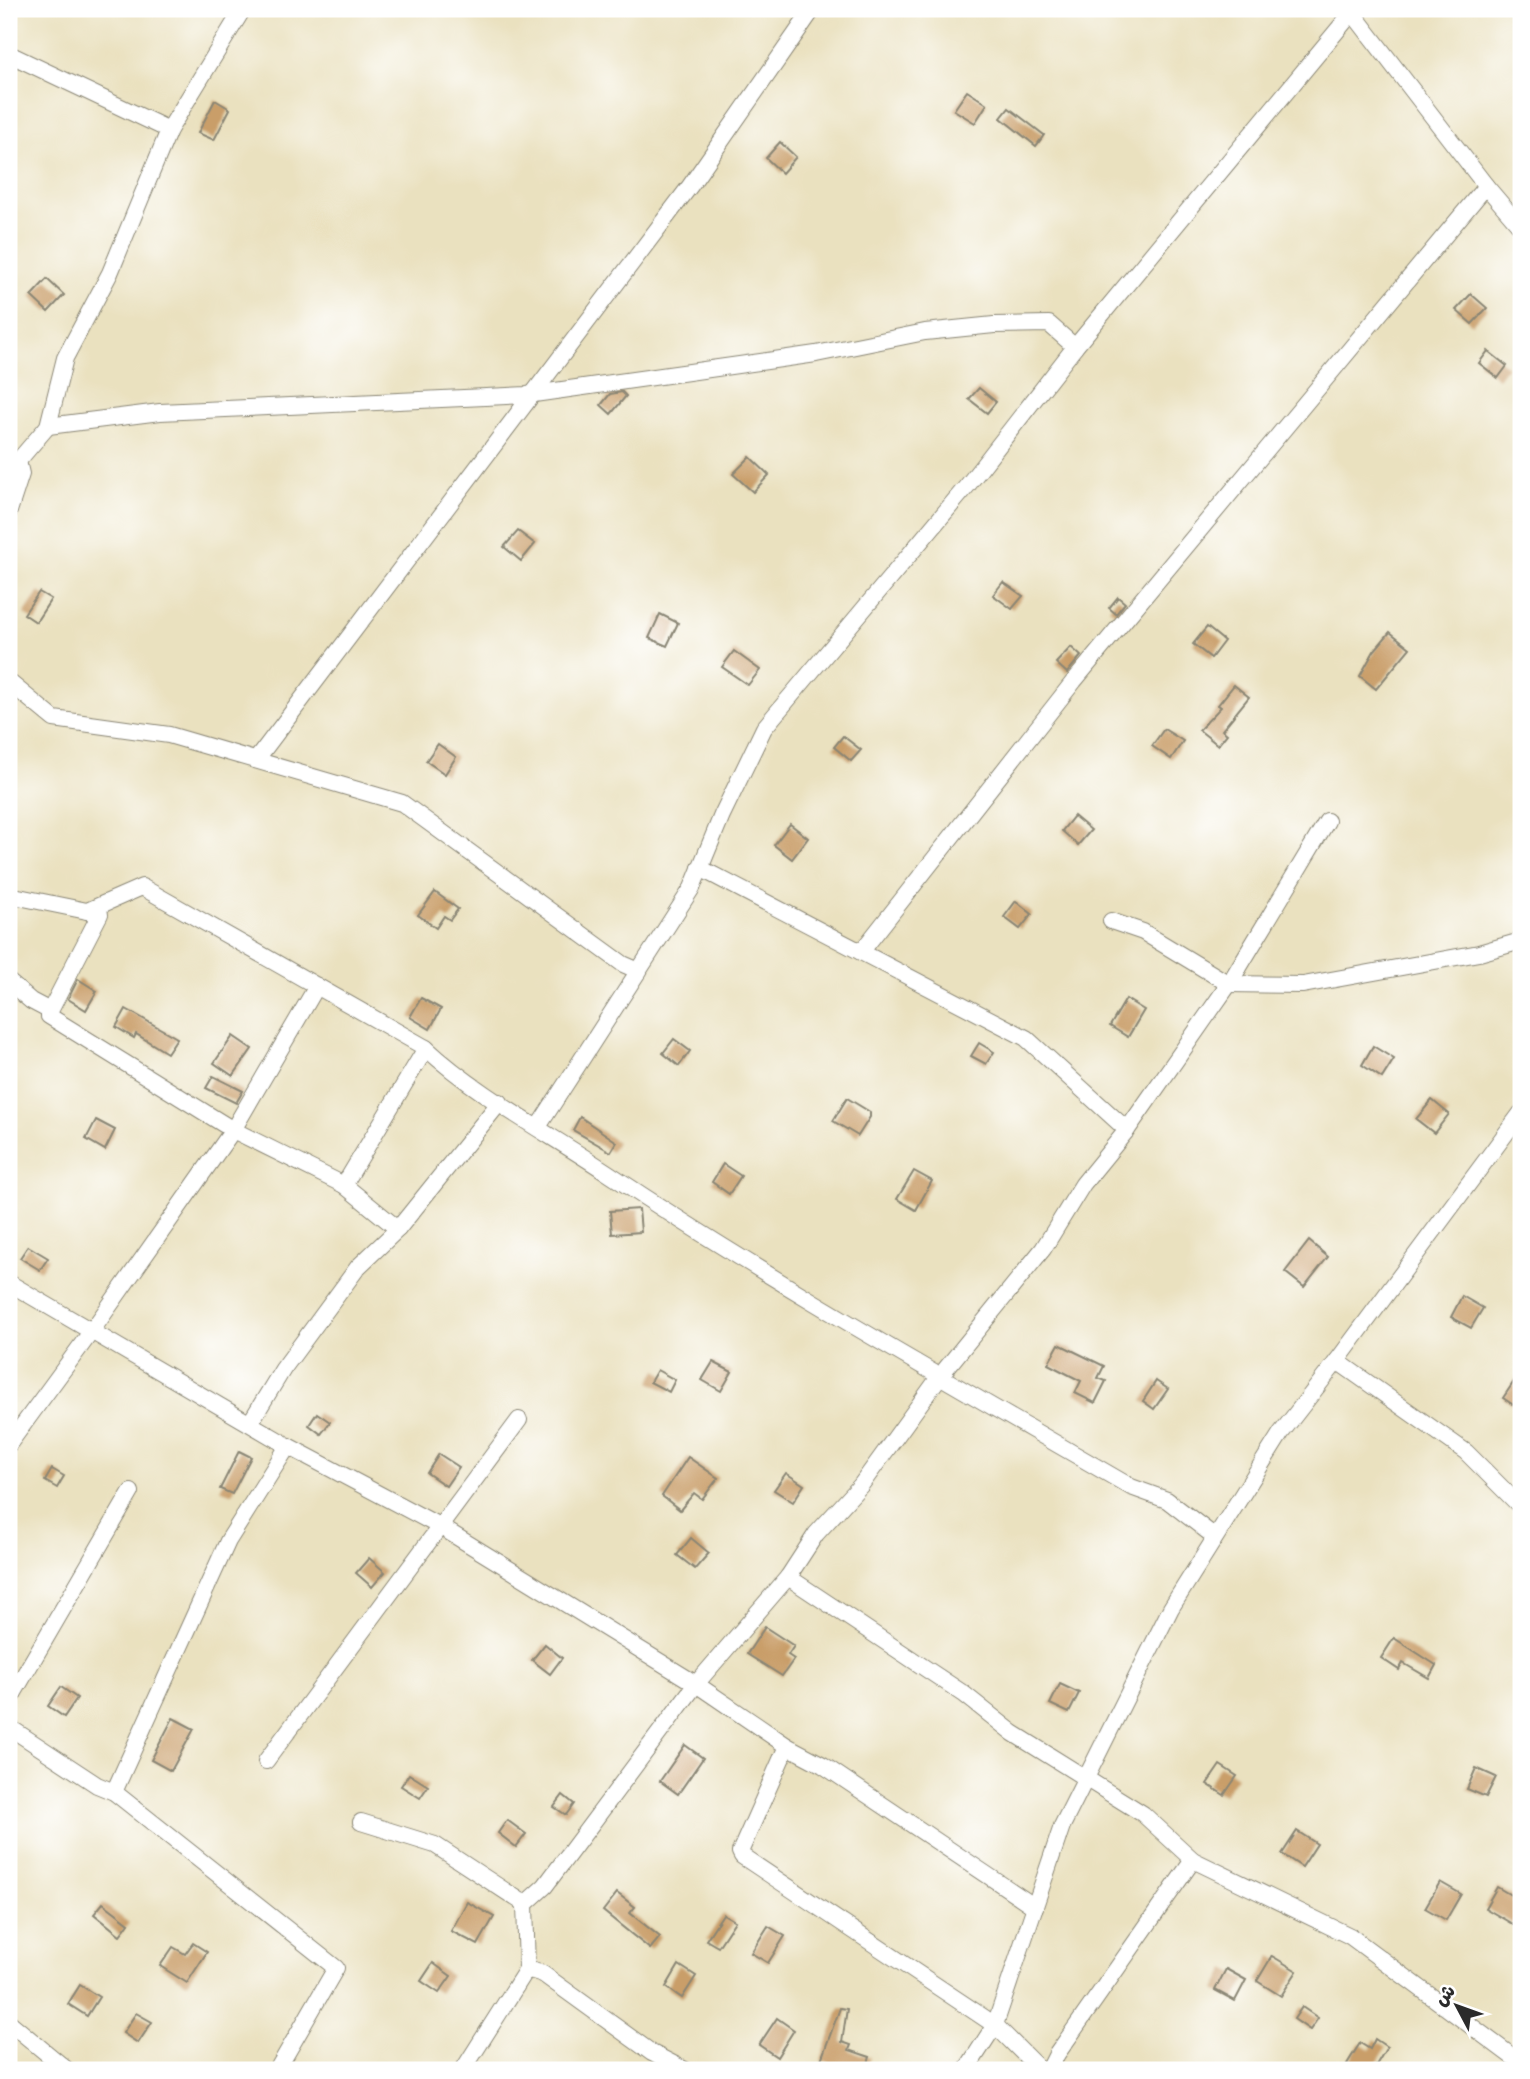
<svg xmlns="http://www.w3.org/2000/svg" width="1530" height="2079" font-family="Itim,'Playpen Sans Arabic',sans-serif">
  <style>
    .building { fill: #c99e69 }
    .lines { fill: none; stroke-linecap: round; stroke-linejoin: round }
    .street-casing { stroke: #8a8675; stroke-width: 18 }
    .street { stroke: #fff; stroke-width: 16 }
  </style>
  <rect width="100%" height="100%" fill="#fff"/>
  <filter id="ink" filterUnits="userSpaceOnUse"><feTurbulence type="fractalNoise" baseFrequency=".0143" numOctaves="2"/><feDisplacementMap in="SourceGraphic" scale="14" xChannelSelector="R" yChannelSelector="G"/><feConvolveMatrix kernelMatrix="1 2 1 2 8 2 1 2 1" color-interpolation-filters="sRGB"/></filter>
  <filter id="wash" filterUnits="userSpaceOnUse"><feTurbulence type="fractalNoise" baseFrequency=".00686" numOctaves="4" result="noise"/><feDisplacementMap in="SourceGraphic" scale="28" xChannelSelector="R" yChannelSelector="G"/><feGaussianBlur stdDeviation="1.57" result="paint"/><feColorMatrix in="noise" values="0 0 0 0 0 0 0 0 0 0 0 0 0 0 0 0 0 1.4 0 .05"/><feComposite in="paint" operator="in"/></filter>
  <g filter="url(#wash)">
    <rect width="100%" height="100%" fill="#eae1bf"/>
    <g id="blocks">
      <!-- building -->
      <g class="building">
        <path d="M 967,91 L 987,104 L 975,123 L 954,110 Z"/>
        <path d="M 215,100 L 230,109 L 214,140 L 198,133 Z"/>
        <path d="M 1009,108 L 1044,135 L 1036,146 L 1001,118 Z"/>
        <path d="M 780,142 L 796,157 L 782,173 L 766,158 Z"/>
        <path d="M 47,279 L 64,295 L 48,312 L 31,296 Z"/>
        <path d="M 1471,294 L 1487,308 L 1472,324 L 1456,310 Z"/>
        <path d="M 1488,351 L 1507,366 L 1498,378 L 1479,363 Z"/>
        <path d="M 979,388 L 996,402 L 987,413 L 969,399 Z"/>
        <path d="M 622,392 L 626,396 L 611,414 L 601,405 L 610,394 Z"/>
        <path d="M 750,457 L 769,475 L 753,492 L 733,474 Z"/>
        <path d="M 518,531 L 535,544 L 521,561 L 504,547 Z"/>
        <path d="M 1003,582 L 1023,596 L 1012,609 L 993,595 Z"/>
        <path d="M 39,592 L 51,599 L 36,622 L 24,614 Z"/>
        <path d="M 1118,597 L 1125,603 L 1116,614 L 1109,608 Z"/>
        <path d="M 660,614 L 678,623 L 667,646 L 649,638 Z"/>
        <path d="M 1207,627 L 1224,641 L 1211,658 L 1193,644 Z"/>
        <path d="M 1390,632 L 1410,648 L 1376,689 L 1360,676 L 1374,651 Z"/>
        <path d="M 1071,647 L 1081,656 L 1067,673 L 1056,663 Z"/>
        <path d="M 734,651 L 760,670 L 748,685 L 722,667 Z"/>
        <path d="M 1234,685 L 1249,697 L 1222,730 L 1227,734 L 1218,745 L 1199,730 L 1221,707 L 1218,705 Z"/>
        <path d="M 1164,729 L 1183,741 L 1171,759 L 1152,746 Z"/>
        <path d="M 843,736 L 861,750 L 851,761 L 834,747 Z"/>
        <path d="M 438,744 L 456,757 L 445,774 L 426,761 Z"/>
        <path d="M 1074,816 L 1091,830 L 1078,845 L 1062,831 Z"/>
        <path d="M 790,824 L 808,838 L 792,859 L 774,845 Z"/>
        <path d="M 435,892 L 458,909 L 450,920 L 444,916 L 436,928 L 418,915 Z"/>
        <path d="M 1016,901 L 1032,914 L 1020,929 L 1004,917 Z"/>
        <path d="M 78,979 L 97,991 L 86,1010 L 68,999 Z"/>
        <path d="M 421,998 L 441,1009 L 430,1029 L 410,1017 Z"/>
        <path d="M 1126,999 L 1144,1010 L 1128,1037 L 1110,1026 Z"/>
        <path d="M 126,1009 L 177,1038 L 167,1053 L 136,1034 L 134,1038 L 116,1027 Z"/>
        <path d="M 233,1036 L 252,1049 L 233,1076 L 214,1063 Z"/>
        <path d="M 674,1039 L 690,1051 L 679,1066 L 663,1053 Z"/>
        <path d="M 979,1043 L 994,1052 L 986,1064 L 971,1056 Z"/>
        <path d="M 1373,1046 L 1394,1059 L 1382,1078 L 1362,1065 Z"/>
        <path d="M 213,1076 L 243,1091 L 236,1103 L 206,1088 Z"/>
        <path d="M 847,1098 L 870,1112 L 870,1117 L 858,1136 L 833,1121 Z"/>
        <path d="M 1432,1100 L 1449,1114 L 1434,1133 L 1416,1119 Z"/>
        <path d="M 580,1117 L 617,1142 L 611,1152 L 573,1130 Z"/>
        <path d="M 96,1120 L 115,1130 L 105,1150 L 86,1139 Z"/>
        <path d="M 723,1164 L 741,1176 L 729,1194 L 712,1182 Z"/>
        <path d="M 914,1171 L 932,1181 L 916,1210 L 897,1199 Z"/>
        <path d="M 639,1209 L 641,1232 L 612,1234 L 610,1211 Z"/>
        <path d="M 1309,1241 L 1328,1257 L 1304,1287 L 1285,1272 Z"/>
        <path d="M 28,1246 L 48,1258 L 40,1270 L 20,1258 Z"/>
        <path d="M 1462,1296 L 1483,1308 L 1471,1328 L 1451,1317 Z"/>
        <path d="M 1059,1344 L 1104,1366 L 1098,1378 L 1106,1381 L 1095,1403 L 1075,1393 L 1081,1381 L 1048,1364 Z"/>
        <path d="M 713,1362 L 732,1372 L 721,1391 L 702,1380 Z"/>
        <path d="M 657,1370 L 675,1380 L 669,1392 L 650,1382 Z"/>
        <path d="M 1521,1371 L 1521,1410 L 1503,1398 Z"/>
        <path d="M 1156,1381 L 1168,1389 L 1154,1409 L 1143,1401 Z"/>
        <path d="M 317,1413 L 330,1422 L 321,1434 L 309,1425 Z"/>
        <path d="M 239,1451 L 251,1457 L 232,1494 L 220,1489 Z"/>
        <path d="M 439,1454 L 459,1467 L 446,1486 L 427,1473 Z"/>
        <path d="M 688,1457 L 718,1478 L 702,1499 L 694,1493 L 680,1510 L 662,1496 Z"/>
        <path d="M 52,1469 L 64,1476 L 57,1488 L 45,1481 Z"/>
        <path d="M 786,1473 L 804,1485 L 793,1502 L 774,1490 Z"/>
        <path d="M 691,1538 L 709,1553 L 695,1569 L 677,1555 Z"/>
        <path d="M 369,1558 L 385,1572 L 372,1587 L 356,1573 Z"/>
        <path d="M 765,1627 L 794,1646 L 788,1655 L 794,1659 L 782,1676 L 747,1654 Z"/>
        <path d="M 1394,1638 L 1436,1665 L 1429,1678 L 1403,1663 L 1399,1670 L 1381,1658 Z"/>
        <path d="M 545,1644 L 562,1658 L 550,1674 L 532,1660 Z"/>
        <path d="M 1060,1684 L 1079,1693 L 1069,1713 L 1050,1704 Z"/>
        <path d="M 61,1687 L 77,1698 L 64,1717 L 48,1706 Z"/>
        <path d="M 173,1718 L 194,1729 L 171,1771 L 151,1760 Z"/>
        <path d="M 685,1745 L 703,1758 L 678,1794 L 660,1781 Z"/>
        <path d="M 1220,1765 L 1237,1776 L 1224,1795 L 1207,1784 Z"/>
        <path d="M 1476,1768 L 1496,1777 L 1486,1797 L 1467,1789 Z"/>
        <path d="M 409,1774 L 428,1786 L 420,1798 L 401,1786 Z"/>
        <path d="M 563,1795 L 574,1804 L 566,1815 L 554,1807 Z"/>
        <path d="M 507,1820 L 526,1834 L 516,1847 L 498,1833 Z"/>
        <path d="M 1297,1831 L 1317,1844 L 1302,1867 L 1282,1854 Z"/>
        <path d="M 1440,1882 L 1461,1894 L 1446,1920 L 1425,1908 Z"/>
        <path d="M 1497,1887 L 1521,1901 L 1521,1929 L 1485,1908 Z"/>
        <path d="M 617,1893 L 635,1907 L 630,1913 L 660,1937 L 650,1949 L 603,1911 Z"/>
        <path d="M 467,1902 L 494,1917 L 478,1945 L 451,1931 Z"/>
        <path d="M 103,1903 L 129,1923 L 120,1935 L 94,1914 Z"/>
        <path d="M 723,1914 L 735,1921 L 718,1947 L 706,1940 Z"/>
        <path d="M 768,1926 L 785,1936 L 768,1963 L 751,1953 Z"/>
        <path d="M 193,1943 L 207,1952 L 187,1983 L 160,1966 L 173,1947 L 185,1954 Z"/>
        <path d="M 1272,1956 L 1297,1971 L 1281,1996 L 1257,1981 Z"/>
        <path d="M 433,1963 L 451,1976 L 439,1993 L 421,1981 Z"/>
        <path d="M 679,1965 L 696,1976 L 682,1998 L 666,1987 Z"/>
        <path d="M 1226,1969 L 1246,1980 L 1235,2001 L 1215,1990 Z"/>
        <path d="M 80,1985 L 99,1997 L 87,2016 L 68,2004 Z"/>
        <path d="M 1302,2007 L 1318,2018 L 1310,2030 L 1294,2019 Z"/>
        <path d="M 840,2008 L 847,2009 L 842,2042 L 851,2045 L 849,2050 L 870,2057 L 866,2070 L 849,2070 L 821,2060 Z"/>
        <path d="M 136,2013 L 152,2022 L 138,2043 L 123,2033 Z"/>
        <path d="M 777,2018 L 794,2030 L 777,2057 L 759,2045 Z"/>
        <path d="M 1375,2039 L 1387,2047 L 1373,2070 L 1357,2070 L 1347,2064 L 1360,2043 L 1370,2049 Z"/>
      </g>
    </g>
  </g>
  <g filter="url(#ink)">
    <use href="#blocks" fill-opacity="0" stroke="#8a8675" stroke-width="2"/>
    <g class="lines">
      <defs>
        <g id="street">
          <path d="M 1352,12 L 1486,186 L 1521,227"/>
          <path d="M 9,54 L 169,130"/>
          <path d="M 48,426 L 160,412 L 527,395 L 816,354 L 925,332 L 994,325 L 1049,324 L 1075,347"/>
          <path d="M 18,461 L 48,426 L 65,358 L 110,273 L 169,130 L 243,9"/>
          <path d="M 9,511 L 21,474 L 18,461"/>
          <path d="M 9,682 L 54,719 L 169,735 L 402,803 L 623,964 L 639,971"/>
          <path d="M 256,760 L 690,186 L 813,9"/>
          <path d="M 700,868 L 1026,1038 L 1127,1130"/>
          <path d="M 9,895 L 87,911 L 142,887 L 426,1048 C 475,1094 548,1133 605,1171 C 775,1284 954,1384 1131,1487 L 1167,1500 L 1215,1537"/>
          <path d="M 1111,921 L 1143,932 L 1229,984 L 1303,985 L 1479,953 L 1521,941"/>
          <path d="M 861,952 L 1074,681 L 1486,186"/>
          <path d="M 9,982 L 31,1001 L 50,1011 L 49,1016 L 233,1130 L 344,1185 L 398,1229"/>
          <path d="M 50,1011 L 100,914 L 87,911"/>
          <path d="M 538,1127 L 692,888 L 722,815 L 764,728 L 967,486 L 1075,347 L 1355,9"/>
          <path d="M 344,1185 L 426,1048"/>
          <path d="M 9,1283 L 288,1446 L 441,1527 L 696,1684 L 787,1746 L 823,1765 L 1035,1907"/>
          <path d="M 1337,1361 L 1466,1452 L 1521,1507"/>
          <path d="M 250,1423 L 283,1369 L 358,1267 L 398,1229 L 500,1102"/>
          <path d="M 9,1444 L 91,1332 L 233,1130 L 317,986"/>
          <path d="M 788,1577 L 964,1694 L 1013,1733 L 1143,1814 L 1193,1860 L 1350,1936 L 1521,2063"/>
          <path d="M 9,1701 L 131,1492"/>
          <path d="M 9,1727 L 97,1785 L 114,1792 L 336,1968 L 277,2070"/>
          <path d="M 787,1746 L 740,1852 L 742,1856 L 995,2025 L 1040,2070"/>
          <path d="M 266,1761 L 519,1420"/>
          <path d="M 114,1792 L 228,1541 L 288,1446"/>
          <path d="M 361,1822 L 435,1845 L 525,1904"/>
          <path d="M 527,1969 L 543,1974 L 652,2053 L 685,2070"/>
          <path d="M 9,2022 L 67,2070"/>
          <path d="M 463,2070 L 527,1969 L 525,1904 L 545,1886 L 696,1684 L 788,1577 L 816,1534 L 861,1485 L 940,1376 L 1043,1249 L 1083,1184 L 1127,1130 L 1229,984 L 1327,821"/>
          <path d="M 966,2070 L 995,2025 L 1062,1826 L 1171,1608 L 1281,1433 L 1337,1361 L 1521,1113"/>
          <path d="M 1049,2070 L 1057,2054 L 1193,1860"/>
        </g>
      </defs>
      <!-- street casing -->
      <use href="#street" class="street-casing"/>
      <!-- street -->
      <use href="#street" class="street"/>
    </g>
  </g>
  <!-- margin -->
  <rect width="1530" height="2079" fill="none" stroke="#fff" stroke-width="35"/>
  <!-- north arrow -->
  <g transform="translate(1457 2006) rotate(311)" stroke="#ffffff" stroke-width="5" paint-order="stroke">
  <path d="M0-5L12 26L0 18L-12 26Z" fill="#2b2b2b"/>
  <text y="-10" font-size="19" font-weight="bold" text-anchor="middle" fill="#2b2b2b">ش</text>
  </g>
</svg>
